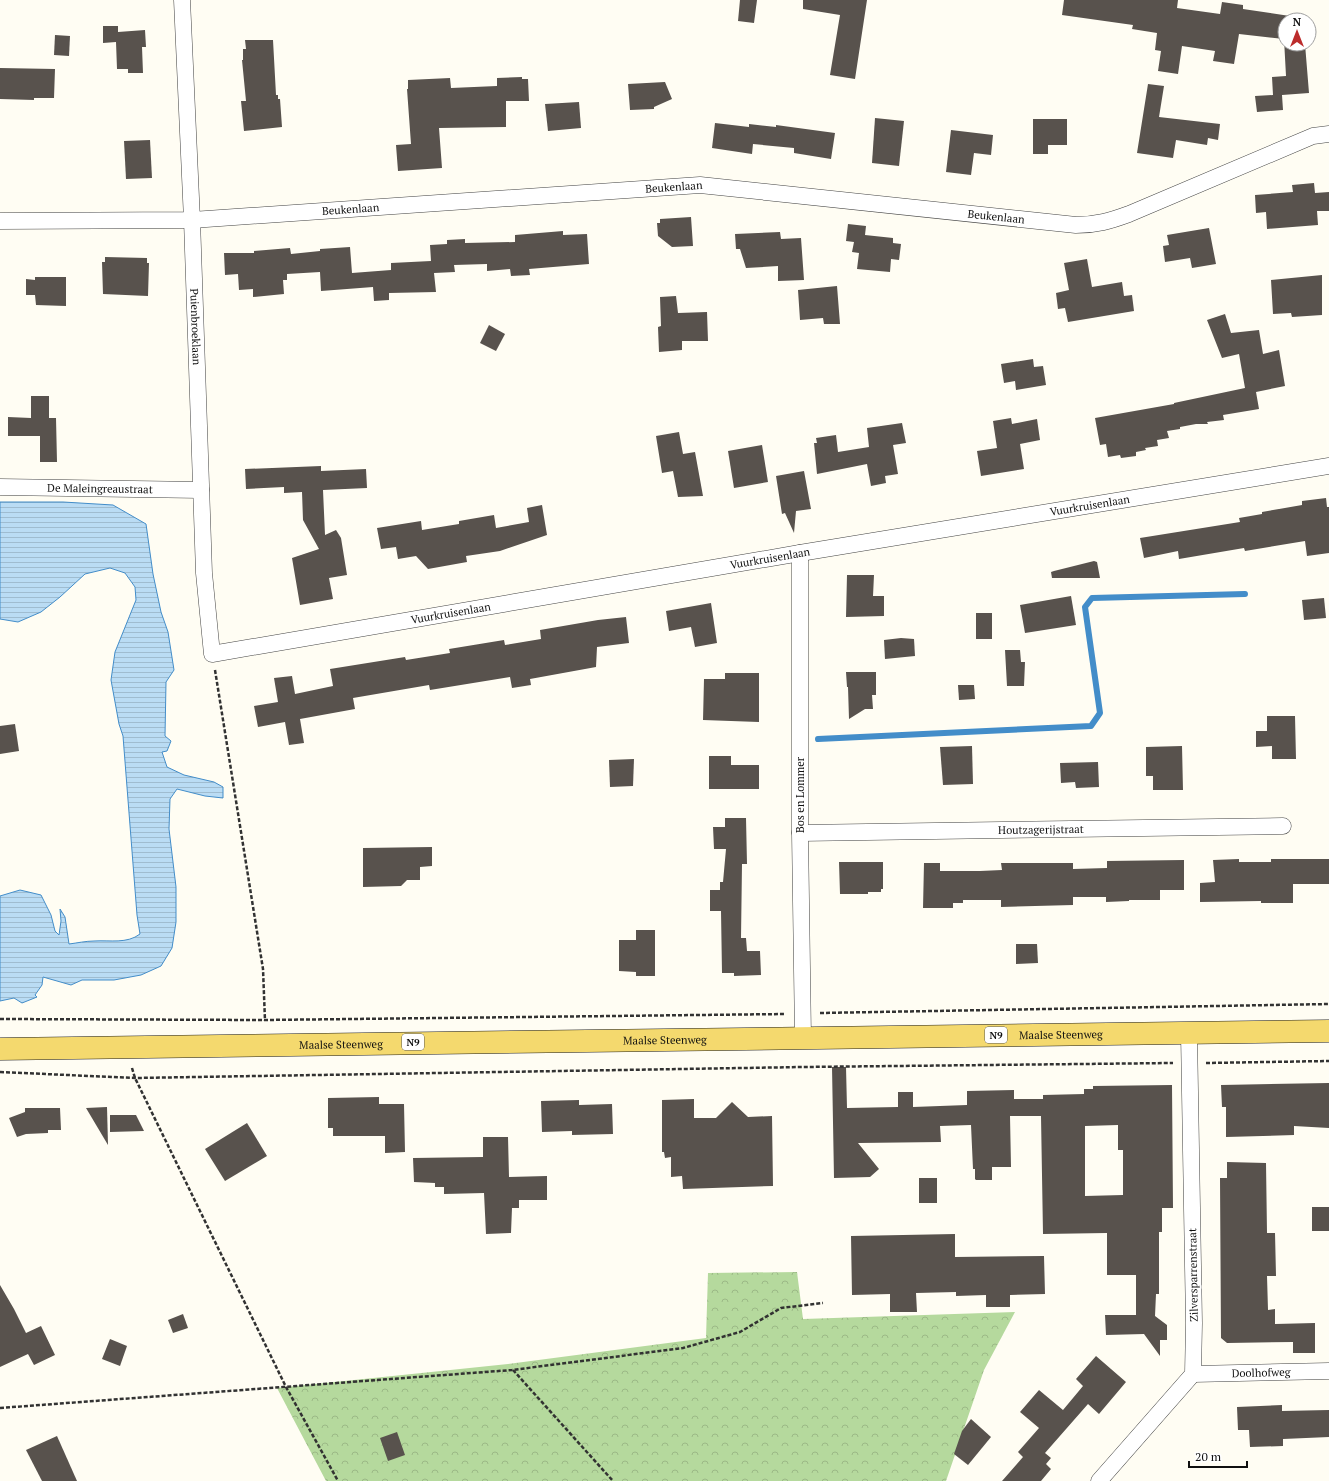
<svg xmlns="http://www.w3.org/2000/svg" width="1329" height="1481" font-family="'PT Serif',serif">
  <style>
    .forest { fill: url(#forest-crowns) }
    .water { fill: url(#water-rules); stroke: #438dc9 }
    .lines { fill: none; stroke-linecap: round; stroke-linejoin: round }
    .stream { stroke: #438dc9; stroke-width: 6 }
    .building { fill: #58524d; fill-rule: evenodd }
    .minor-casing { stroke: #434343; stroke-width: 17 }
    .primary-casing { stroke: #212121; stroke-width: 23 }
    .path { stroke: #323232; stroke-width: 2.5; stroke-dasharray: 4 2; stroke-linecap: butt }
    .minor { stroke: #fff; stroke-width: 16 }
    .primary { stroke: #f4d96e; stroke-width: 22 }
    .labels { text-anchor: middle; stroke-width: 4; stroke-linejoin: round; paint-order: stroke }
    .shield { fill: #fff; stroke: #585858; stroke-width: 1 }
    .shield-label { font-size: 10px; font-weight: bold; fill: #101010 }
    .street-label { font-size: 11px; fill: #101010; stroke: #fff }
  </style>
  <defs>
    <pattern id="forest-crowns" width="20" height="18" patternUnits="userSpaceOnUse"><rect width="20" height="18" fill="#b5d99d"/><path d="M2 6a3 3 0 1 1 6 0M12 15a3 3 0 1 1 6 0" fill="none" stroke="#9bb986"/></pattern>
    <pattern id="water-rules" width="6" height="5" patternUnits="userSpaceOnUse"><rect width="6" height="5" fill="#badcf4"/><path d="M0 2.5h6" fill="none" stroke="#9fbcd0"/></pattern>
  </defs>
  <rect width="100%" height="100%" fill="#fffdf3"/>
  <!-- forest -->
  <path class="forest" d="M 797,1272 L 803,1319 L 1015,1312 L 984,1370 L 946,1481 L 326,1481 L 277,1388 L 508,1364 L 706,1338 L 708,1273 Z"/>
  <!-- water -->
  <path class="water" d="M 0,502 L 63,502 L 113,505 L 146,524 L 153,574 L 161,612 L 168,632 L 174,670 L 166,682 L 165,736 L 171,741 L 167,751 L 162,752 L 167,767 L 184,775 L 214,782 L 223,787 L 223,798 L 205,796 L 177,789 L 170,799 L 169,829 L 176,887 L 176,922 L 172,948 L 161,966 L 141,975 L 114,980 L 82,980 L 71,985 L 43,977 L 42,985 L 35,995 L 37,997 L 22,1003 L 14,998 L 0,1001 L 0,896 L 20,890 L 41,895 L 51,915 L 55,931 L 59,935 L 61,921 L 60,909 L 65,917 L 69,944 C 77,943 86,941 94,941 C 110,940 127,944 140,934 L 137,915 L 123,736 L 119,724 L 111,680 L 115,652 L 136,600 L 135,587 L 125,573 L 110,568 L 85,574 L 60,597 L 41,612 L 18,622 L 0,619 Z"/>
  <g class="lines">
    <!-- stream -->
    <path class="stream" d="M 818,739 L 1091,726 L 1100,713 L 1085,607 L 1092,598 L 1245,594"/>
  </g>
  <!-- building -->
  <g class="building">
    <path d="M 740,0 L 757,0 L 754,23 L 738,21 Z"/>
    <path d="M 803,0 L 867,0 L 855,79 L 830,75 L 840,15 L 803,9 Z"/>
    <path d="M 1064,0 L 1178,0 L 1177,8 L 1220,14 L 1222,2 L 1243,5 L 1243,9 L 1303,18 L 1304,20 L 1285,20 L 1285,44 L 1305,44 L 1309,93 L 1282,95 L 1283,110 L 1257,112 L 1255,96 L 1273,95 L 1272,77 L 1286,76 L 1284,39 L 1239,34 L 1234,64 L 1213,61 L 1215,51 L 1182,46 L 1178,74 L 1158,71 L 1161,51 L 1155,50 L 1157,33 L 1132,29 L 1133,25 L 1062,15 Z"/>
    <path d="M 103,26 L 118,26 L 118,32 L 145,30 L 146,47 L 142,47 L 143,73 L 128,73 L 128,69 L 117,69 L 116,42 L 103,43 Z"/>
    <path d="M 55,35 L 70,36 L 69,56 L 54,55 Z"/>
    <path d="M 245,40 L 273,40 L 276,95 L 278,95 L 278,99 L 280,99 L 282,127 L 244,131 L 241,101 L 246,101 L 242,60 L 243,60 L 243,49 L 246,49 Z"/>
    <path d="M 0,68 L 55,69 L 54,98 L 34,98 L 34,100 L 0,99 Z"/>
    <path d="M 522,77 L 522,79 L 528,79 L 529,101 L 506,101 L 506,127 L 439,128 L 442,168 L 398,171 L 396,145 L 411,144 L 407,89 L 408,89 L 408,80 L 450,78 L 451,88 L 497,86 L 497,78 Z"/>
    <path d="M 665,82 L 672,99 L 654,107 L 654,109 L 630,110 L 628,84 Z"/>
    <path d="M 1148,84 L 1164,86 L 1159,117 L 1220,124 L 1218,140 L 1208,138 L 1207,145 L 1176,140 L 1173,158 L 1137,153 Z"/>
    <path d="M 579,102 L 581,128 L 548,131 L 545,104 Z"/>
    <path d="M 875,118 L 904,121 L 899,166 L 872,163 Z"/>
    <path d="M 1033,119 L 1067,119 L 1067,145 L 1048,145 L 1048,154 L 1033,154 Z"/>
    <path d="M 715,123 L 749,127 L 749,124 L 776,127 L 776,125 L 835,133 L 831,159 L 794,153 L 794,148 L 753,144 L 752,154 L 712,148 Z"/>
    <path d="M 951,130 L 993,135 L 991,155 L 974,153 L 971,175 L 946,172 Z"/>
    <path d="M 150,140 L 152,178 L 126,179 L 124,141 Z"/>
    <path d="M 1314,183 L 1315,193 L 1329,192 L 1329,211 L 1317,211 L 1318,225 L 1267,229 L 1266,212 L 1256,213 L 1255,195 L 1293,192 L 1292,185 Z"/>
    <path d="M 691,217 L 693,246 L 672,247 L 658,236 L 657,223 L 660,223 L 660,219 Z"/>
    <path d="M 848,224 L 866,226 L 865,235 L 893,238 L 893,243 L 901,244 L 899,260 L 891,259 L 890,272 L 857,269 L 859,253 L 852,252 L 854,242 L 846,241 Z"/>
    <path d="M 1209,228 L 1216,264 L 1192,268 L 1190,258 L 1165,262 L 1163,246 L 1169,245 L 1167,235 Z"/>
    <path d="M 563,231 L 563,235 L 587,234 L 589,264 L 529,269 L 530,275 L 511,276 L 510,269 L 487,271 L 487,264 L 454,265 L 455,272 L 434,273 L 436,292 L 389,293 L 389,300 L 374,301 L 373,287 L 321,291 L 320,272 L 287,274 L 287,280 L 283,280 L 284,294 L 253,297 L 253,289 L 239,290 L 238,274 L 225,275 L 224,253 L 254,253 L 254,251 L 290,248 L 291,254 L 320,251 L 320,249 L 350,247 L 352,273 L 391,270 L 391,263 L 431,261 L 430,245 L 447,244 L 447,240 L 465,239 L 465,243 L 515,242 L 515,235 Z"/>
    <path d="M 780,232 L 781,239 L 801,238 L 804,280 L 778,281 L 778,266 L 746,268 L 740,249 L 736,249 L 735,234 Z"/>
    <path d="M 105,257 L 147,258 L 147,263 L 149,263 L 148,296 L 103,294 L 102,262 L 105,262 Z"/>
    <path d="M 1087,259 L 1092,287 L 1122,282 L 1124,296 L 1132,295 L 1134,311 L 1068,322 L 1065,308 L 1058,309 L 1056,293 L 1069,290 L 1064,263 Z"/>
    <path d="M 1322,275 L 1322,315 L 1292,317 L 1291,313 L 1273,314 L 1271,280 Z"/>
    <path d="M 35,277 L 66,277 L 66,306 L 36,305 L 35,295 L 26,295 L 26,279 L 35,280 Z"/>
    <path d="M 837,286 L 840,324 L 824,324 L 823,318 L 800,320 L 798,290 Z"/>
    <path d="M 676,296 L 678,313 L 707,312 L 708,341 L 682,341 L 682,350 L 659,352 L 658,327 L 661,326 L 660,297 Z"/>
    <path d="M 1225,314 L 1231,333 L 1259,330 L 1263,354 L 1279,350 L 1285,386 L 1256,392 L 1259,409 L 1223,415 L 1224,420 L 1207,422 L 1208,424 L 1196,424 L 1180,427 L 1180,429 L 1167,431 L 1169,438 L 1157,440 L 1158,446 L 1145,448 L 1146,450 L 1136,452 L 1136,456 L 1121,458 L 1120,455 L 1108,457 L 1106,444 L 1100,445 L 1095,418 L 1174,404 L 1174,403 L 1245,388 L 1239,354 L 1222,358 L 1207,320 Z"/>
    <path d="M 489,325 L 505,334 L 496,351 L 480,343 Z"/>
    <path d="M 1033,359 L 1034,367 L 1043,366 L 1046,385 L 1016,390 L 1015,381 L 1004,383 L 1001,364 Z"/>
    <path d="M 31,396 L 49,396 L 49,418 L 56,418 L 57,462 L 40,462 L 40,436 L 8,436 L 8,417 L 31,418 Z"/>
    <path d="M 1011,418 L 1012,424 L 1037,419 L 1040,440 L 1020,444 L 1024,469 L 981,476 L 977,451 L 997,448 L 993,421 Z"/>
    <path d="M 902,423 L 906,443 L 893,445 L 898,474 L 885,476 L 886,483 L 871,486 L 867,464 L 817,474 L 814,443 L 817,443 L 816,438 L 836,435 L 838,452 L 869,447 L 867,428 Z"/>
    <path d="M 679,432 L 683,454 L 695,452 L 703,496 L 678,497 L 673,471 L 662,473 L 656,436 Z"/>
    <path d="M 762,445 L 768,482 L 734,488 L 728,451 Z"/>
    <path d="M 321,466 L 321,471 L 366,469 L 367,488 L 323,490 L 325,535 L 336,530 L 341,538 L 347,575 L 329,578 L 333,599 L 300,605 L 292,558 L 319,549 L 303,520 L 302,492 L 284,493 L 284,487 L 246,489 L 245,469 Z"/>
    <path d="M 804,471 L 811,509 L 796,511 L 794,533 L 785,513 L 782,514 L 776,476 Z"/>
    <path d="M 1326,498 L 1327,507 L 1329,507 L 1329,553 L 1307,556 L 1305,541 L 1245,551 L 1244,548 L 1179,559 L 1178,551 L 1144,558 L 1140,538 L 1240,522 L 1239,518 L 1262,514 L 1262,512 L 1302,505 L 1302,501 Z"/>
    <path d="M 542,505 L 547,535 L 500,551 L 466,556 L 467,562 L 428,569 L 416,556 L 398,559 L 396,547 L 381,549 L 377,528 L 421,521 L 422,530 L 459,524 L 459,521 L 494,515 L 496,528 L 529,522 L 527,508 Z"/>
    <path d="M 1094,561 L 1097,562 L 1100,578 L 1052,578 L 1051,572 L 1054,571 Z"/>
    <path d="M 847,575 L 874,575 L 873,596 L 884,596 L 884,616 L 846,617 Z"/>
    <path d="M 1071,596 L 1076,625 L 1025,633 L 1020,605 Z"/>
    <path d="M 1324,598 L 1326,618 L 1304,620 L 1302,600 Z"/>
    <path d="M 711,603 L 717,643 L 695,647 L 691,627 L 669,631 L 666,611 Z"/>
    <rect x="976" y="613" width="16" height="26"/>
    <path d="M 626,617 L 629,643 L 597,647 L 596,667 L 530,679 L 531,685 L 512,688 L 510,677 L 430,690 L 429,685 L 353,698 L 355,709 L 300,719 L 304,743 L 289,745 L 285,722 L 258,727 L 254,706 L 278,702 L 274,678 L 292,676 L 295,694 L 333,686 L 330,669 L 405,657 L 406,660 L 450,653 L 449,649 L 504,640 L 505,645 L 541,639 L 540,630 L 598,620 Z"/>
    <path d="M 901,638 L 914,639 L 915,656 L 885,659 L 884,640 Z"/>
    <path d="M 1005,650 L 1020,650 L 1021,662 L 1025,662 L 1024,686 L 1007,686 Z"/>
    <path d="M 846,672 L 876,672 L 876,695 L 872,695 L 873,709 L 865,709 L 849,719 L 848,687 L 847,687 Z"/>
    <path d="M 725,673 L 759,673 L 759,722 L 703,720 L 704,679 L 725,679 Z"/>
    <path d="M 958,685 L 974,685 L 975,699 L 959,700 Z"/>
    <path d="M 1267,716 L 1295,716 L 1296,759 L 1272,759 L 1272,746 L 1256,747 L 1256,731 L 1267,731 Z"/>
    <path d="M 15,724 L 19,751 L 0,754 L 0,726 Z"/>
    <path d="M 972,746 L 973,784 L 943,785 L 940,747 Z"/>
    <path d="M 1182,746 L 1183,790 L 1153,790 L 1153,776 L 1146,776 L 1146,747 Z"/>
    <path d="M 709,756 L 731,756 L 731,765 L 759,765 L 759,789 L 709,789 Z"/>
    <path d="M 634,759 L 633,786 L 610,787 L 609,760 Z"/>
    <path d="M 1098,762 L 1099,787 L 1076,788 L 1075,782 L 1061,783 L 1060,763 Z"/>
    <path d="M 725,818 L 746,818 L 747,864 L 742,864 L 741,938 L 746,938 L 747,951 L 760,951 L 761,975 L 734,976 L 734,973 L 722,973 L 721,911 L 710,911 L 710,890 L 720,890 L 720,882 L 723,882 L 726,849 L 714,849 L 713,827 L 725,827 Z"/>
    <path d="M 432,847 L 432,866 L 420,867 L 420,880 L 407,880 L 401,886 L 363,887 L 363,848 Z"/>
    <path d="M 1239,859 L 1239,862 L 1271,862 L 1271,859 L 1329,859 L 1329,884 L 1293,884 L 1293,903 L 1261,903 L 1261,901 L 1200,902 L 1200,883 L 1215,882 L 1213,860 Z"/>
    <path d="M 1184,860 L 1184,890 L 1160,890 L 1160,900 L 1129,900 L 1129,901 L 1106,902 L 1106,897 L 1073,897 L 1073,905 L 1001,907 L 1001,900 L 963,900 L 963,903 L 953,903 L 953,908 L 923,908 L 924,863 L 940,863 L 940,871 L 980,871 L 1002,870 L 1001,863 L 1073,863 L 1073,869 L 1107,868 L 1107,861 Z"/>
    <path d="M 839,862 L 883,862 L 883,889 L 881,889 L 881,892 L 868,892 L 868,894 L 840,894 Z"/>
    <path d="M 636,930 L 655,930 L 655,976 L 636,976 L 636,972 L 619,971 L 619,940 L 636,940 Z"/>
    <path d="M 1016,944 L 1037,944 L 1038,963 L 1016,964 Z"/>
    <path d="M 832,1067 L 846,1067 L 847,1108 L 898,1107 L 898,1092 L 913,1092 L 913,1107 L 967,1105 L 967,1091 L 1014,1090 L 1014,1099 L 1043,1099 L 1043,1095 L 1084,1094 L 1084,1089 L 1093,1089 L 1093,1086 L 1172,1085 L 1173,1208 L 1162,1208 L 1162,1232 L 1159,1232 L 1159,1294 L 1156,1294 L 1155,1316 L 1167,1325 L 1167,1340 L 1160,1340 L 1160,1356 L 1144,1334 L 1106,1335 L 1105,1315 L 1136,1315 L 1136,1275 L 1107,1275 L 1107,1233 L 1043,1234 L 1041,1116 L 1010,1116 L 1011,1167 L 992,1167 L 992,1180 L 976,1180 L 975,1179 L 975,1169 L 973,1169 L 971,1125 L 940,1126 L 941,1142 L 858,1143 L 879,1169 L 870,1177 L 834,1178 ZM 1118,1125 L 1118,1150 L 1123,1150 L 1123,1195 L 1085,1196 L 1085,1126 Z"/>
    <path d="M 1329,1083 L 1329,1128 L 1294,1126 L 1294,1135 L 1226,1137 L 1226,1107 L 1222,1107 L 1221,1085 Z"/>
    <path d="M 379,1097 L 379,1104 L 404,1104 L 405,1152 L 385,1153 L 385,1136 L 333,1136 L 333,1128 L 328,1128 L 328,1098 Z"/>
    <path d="M 694,1099 L 694,1118 L 716,1118 L 732,1102 L 748,1117 L 772,1116 L 773,1186 L 683,1189 L 682,1176 L 671,1177 L 671,1157 L 665,1158 L 664,1152 L 662,1152 L 662,1100 Z"/>
    <path d="M 579,1100 L 579,1105 L 612,1104 L 613,1134 L 572,1135 L 572,1131 L 542,1132 L 541,1101 Z"/>
    <path d="M 107,1107 L 108,1145 L 86,1108 Z"/>
    <path d="M 25,1108 L 60,1108 L 61,1130 L 48,1130 L 48,1133 L 26,1134 L 17,1137 L 9,1118 L 25,1112 Z"/>
    <path d="M 110,1115 L 136,1115 L 144,1131 L 110,1132 Z"/>
    <path d="M 247,1123 L 267,1156 L 225,1181 L 205,1149 Z"/>
    <path d="M 483,1137 L 508,1137 L 509,1177 L 547,1176 L 547,1200 L 519,1200 L 519,1208 L 512,1208 L 511,1233 L 486,1234 L 484,1193 L 444,1194 L 444,1187 L 435,1187 L 435,1183 L 414,1182 L 413,1158 L 483,1157 Z"/>
    <path d="M 1227,1162 L 1266,1163 L 1267,1233 L 1275,1233 L 1276,1276 L 1267,1276 L 1268,1310 L 1275,1309 L 1275,1324 L 1315,1323 L 1315,1353 L 1293,1353 L 1293,1342 L 1227,1343 L 1221,1338 L 1220,1178 L 1227,1178 Z"/>
    <rect x="919" y="1178" width="18" height="25"/>
    <rect x="1312" y="1207" width="17" height="24"/>
    <path d="M 955,1234 L 955,1257 L 1044,1256 L 1045,1294 L 1010,1295 L 1010,1307 L 986,1307 L 986,1295 L 956,1296 L 956,1292 L 916,1293 L 917,1312 L 890,1312 L 890,1294 L 852,1295 L 851,1236 Z"/>
    <path d="M 0,1285 L 14,1309 L 26,1333 L 41,1326 L 55,1355 L 34,1365 L 28,1354 L 0,1367 Z"/>
    <path d="M 183,1314 L 188,1328 L 173,1333 L 168,1320 Z"/>
    <path d="M 110,1339 L 127,1346 L 120,1366 L 102,1359 Z"/>
    <path d="M 1096,1356 L 1126,1382 L 1099,1414 L 1088,1404 L 1045,1453 L 1051,1458 L 1046,1464 L 1051,1469 L 1041,1481 L 1002,1481 L 1023,1457 L 1018,1452 L 1039,1428 L 1020,1412 L 1039,1390 L 1063,1410 L 1083,1386 L 1076,1379 Z"/>
    <path d="M 1282,1405 L 1282,1411 L 1329,1410 L 1329,1437 L 1283,1439 L 1283,1446 L 1250,1447 L 1249,1430 L 1238,1430 L 1237,1407 Z"/>
    <path d="M 971,1419 L 991,1437 L 968,1465 L 954,1454 L 962,1431 Z"/>
    <path d="M 397,1432 L 405,1455 L 388,1461 L 380,1438 Z"/>
    <path d="M 57,1436 L 77,1481 L 42,1481 L 26,1450 Z"/>
  </g>
  <g class="lines">
    <defs>
      <g id="minor">
        <path id="s1" d="M 182,0 L 192,220 L 204,573 L 212,654 L 800,553 L 1329,466"/>
        <path id="s2" d="M 0,221 L 192,220 L 700,185 L 1076,225 C 1096,225 1110,221 1129,214 L 1313,136 L 1329,134"/>
        <path id="s3" d="M 0,487 L 201,490"/>
        <path d="M 800,553 L 800,833 L 803,1037"/>
        <path id="s4" d="M 800,833 L 1283,826"/>
        <path id="s5" d="M 1193,1374 L 1329,1371"/>
        <path d="M 1099,1481 L 1193,1374 L 1194,1323 L 1189,1034"/>
      </g>
      <g id="primary">
        <path id="s6" d="M 0,1049 L 1329,1031"/>
      </g>
    </defs>
    <!-- minor casing -->
    <use href="#minor" class="minor-casing"/>
    <!-- primary casing -->
    <use href="#primary" class="primary-casing"/>
    <!-- path -->
    <g class="path">
      <path d="M 215,670 L 263,969 L 265,1021"/>
      <path d="M 820,1013 L 1329,1004"/>
      <path d="M 0,1019 L 265,1020 L 785,1014"/>
      <path d="M 1206,1063 L 1329,1061"/>
      <path d="M 132,1068 L 135,1078 L 286,1387 L 338,1481"/>
      <path d="M 0,1072 L 135,1078 L 803,1067 L 1173,1063"/>
      <path d="M 513,1370 L 613,1481"/>
      <path d="M 0,1408 L 512,1370 L 683,1348 L 740,1332 L 781,1308 L 823,1303"/>
    </g>
    <!-- minor -->
    <use href="#minor" class="minor"/>
    <!-- primary -->
    <use href="#primary" class="primary"/>
  </g>
  <g class="labels">
    <!-- shield labels -->
    <g class="shield">
      <rect x="985" y="1027" width="22" height="16" rx="3"/>
      <rect x="402" y="1034" width="22" height="16" rx="3"/>
    </g>
    <g class="shield-label">
      <text x="996" y="1039">N9</text>
      <text x="413" y="1046">N9</text>
    </g>
    <!-- street labels -->
    <g class="street-label">
      <text dy="4" stroke="none"><textPath href="#s2" startOffset="675">Beukenlaan</textPath></text>
      <text dy="4" stroke="none"><textPath href="#s2" startOffset="351">Beukenlaan</textPath></text>
      <text dy="4" stroke="none"><textPath href="#s2" startOffset="999">Beukenlaan</textPath></text>
      <text dy="4" stroke="none"><textPath href="#s1" startOffset="327">Puienbroeklaan</textPath></text>
      <text dy="4" stroke="none"><textPath href="#s3" startOffset="100">De Maleingreaustraat</textPath></text>
      <text dy="4" stroke="none"><textPath href="#s1" startOffset="1545">Vuurkruisenlaan</textPath></text>
      <text dy="4" stroke="none"><textPath href="#s1" startOffset="1221">Vuurkruisenlaan</textPath></text>
      <text dy="4" stroke="none"><textPath href="#s1" startOffset="897">Vuurkruisenlaan</textPath></text>
      <text transform="translate(800 795) rotate(-90)" y="4">Bos en Lommer</text>
      <text dy="4" stroke="none"><textPath href="#s4" startOffset="241">Houtzagerijstraat</textPath></text>
      <text dy="4" stroke="none"><textPath href="#s6" startOffset="1061">Maalse Steenweg</textPath></text>
      <text dy="4" stroke="none"><textPath href="#s6" startOffset="665">Maalse Steenweg</textPath></text>
      <text dy="4" stroke="none"><textPath href="#s6" startOffset="341">Maalse Steenweg</textPath></text>
      <text transform="translate(1193 1275) rotate(-91)" y="4">Zilversparrenstraat</text>
      <text dy="4" stroke="none"><textPath href="#s5" startOffset="68">Doolhofweg</textPath></text>
    </g>
  </g>
  <!-- north arrow -->
  <g transform="translate(1297 32)"><circle r="19" fill="#ffffff" stroke="#9f9f9f"/>
  <path d="M0-3L7 15L0 10L-7 15Z" fill="#bc2c2c"/>
  <text y="-6" font-size="11" font-weight="bold" text-anchor="middle" fill="#101010">N</text>
  </g>
  <!-- scale -->
  <path d="M1189 1461v6h58v-6" fill="none" stroke="#101010" stroke-width="2"/>
  <text x="1195" y="1461" font-size="12" fill="#101010" stroke="#ffffff" stroke-width="3" paint-order="stroke">20 m</text>
</svg>
